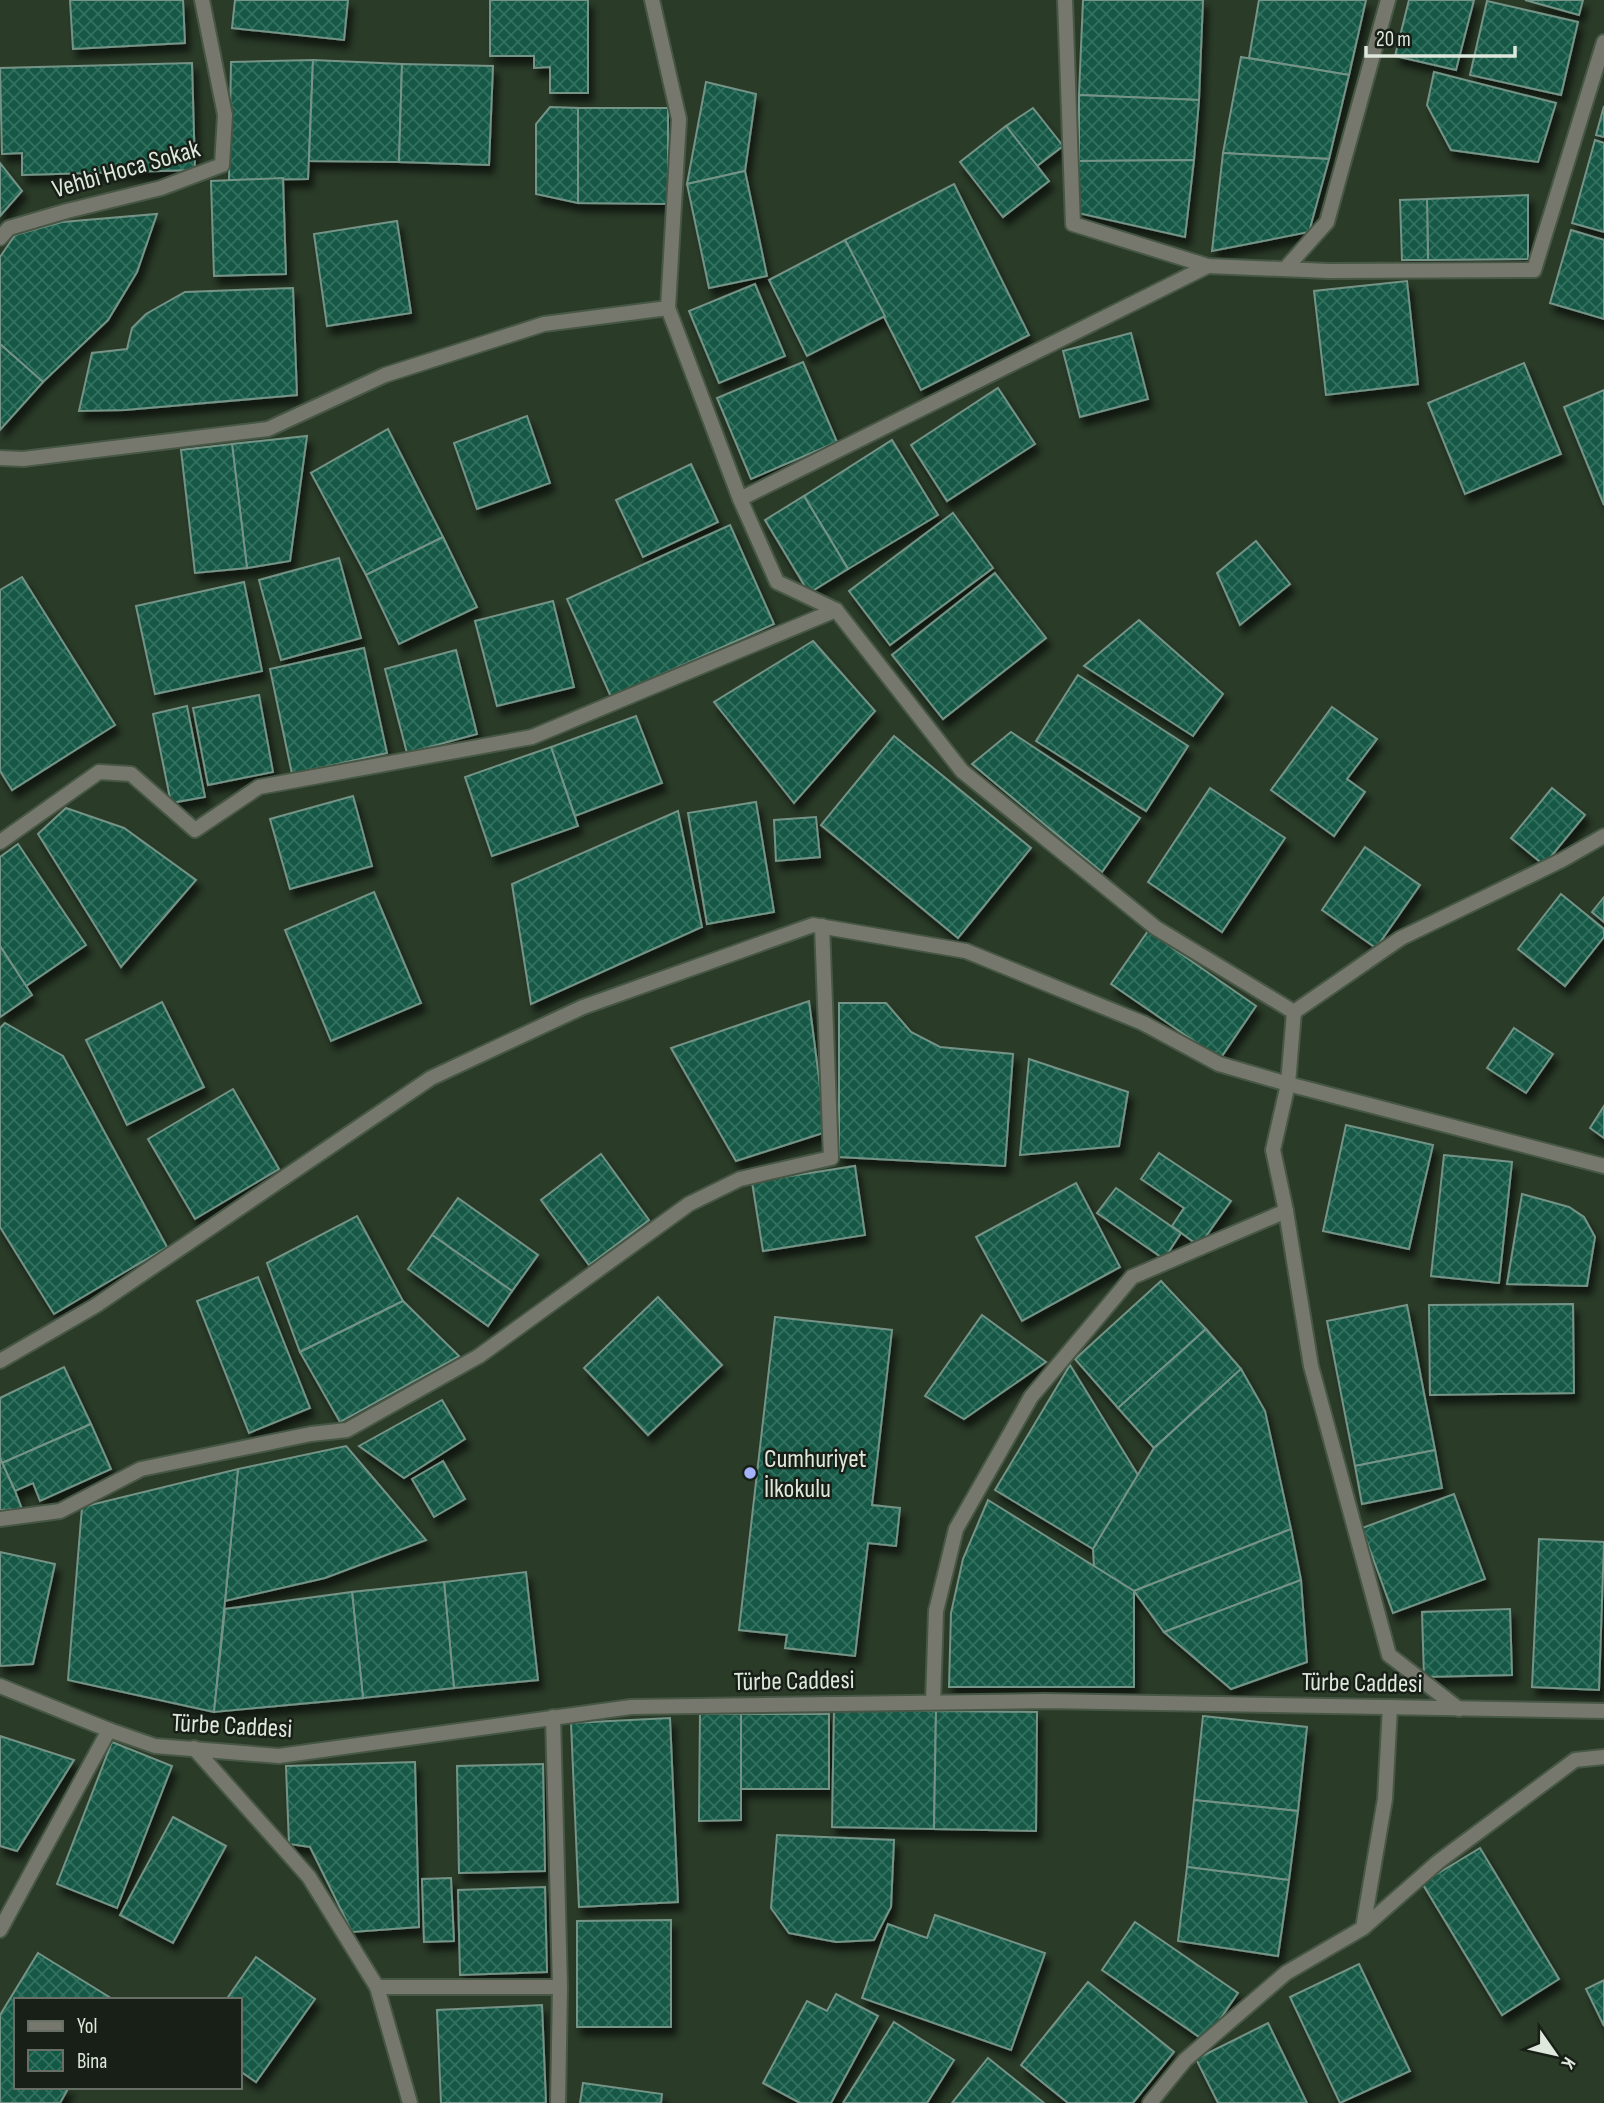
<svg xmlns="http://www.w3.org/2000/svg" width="1604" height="2103" font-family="'Sofia Sans Condensed',sans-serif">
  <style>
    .building { fill: url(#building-cross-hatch); stroke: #759387; stroke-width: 2; filter: url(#shadow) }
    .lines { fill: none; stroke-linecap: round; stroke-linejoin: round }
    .minor-casing { stroke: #475745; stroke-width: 18 }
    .tertiary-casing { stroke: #475745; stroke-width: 18 }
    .minor { stroke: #76786d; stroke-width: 14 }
    .tertiary { stroke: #76786d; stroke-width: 14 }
    .poi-dot { fill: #a4b2fc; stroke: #181f17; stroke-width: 2.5 }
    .labels { text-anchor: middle; stroke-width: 5; stroke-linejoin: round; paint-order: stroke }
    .street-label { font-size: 26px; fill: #dee8dc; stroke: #181f17 }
    .poi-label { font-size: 26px; fill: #dee8dc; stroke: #181f17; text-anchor: start }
  </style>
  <defs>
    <pattern id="building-cross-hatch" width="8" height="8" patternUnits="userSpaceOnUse" patternTransform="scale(1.75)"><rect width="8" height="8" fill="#125945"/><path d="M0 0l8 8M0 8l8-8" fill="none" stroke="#34715f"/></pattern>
    <filter id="shadow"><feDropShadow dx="4.5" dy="8" stdDeviation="3.5" flood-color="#0009"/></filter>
  </defs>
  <rect width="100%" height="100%" fill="#2a3b28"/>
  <!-- building -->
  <g class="building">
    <path d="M 70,0 L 183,0 L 185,43 L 73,49 Z"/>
    <path d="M 235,0 L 348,0 L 344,40 L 232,28 Z"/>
    <path d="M 490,0 L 588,0 L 588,93 L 550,93 L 550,67 L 534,68 L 534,56 L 490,56 Z"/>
    <path d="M 1083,0 L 1203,0 L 1199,100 L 1079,95 Z"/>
    <path d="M 1259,0 L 1366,0 L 1349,75 L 1249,58 Z"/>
    <path d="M 1409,0 L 1474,0 L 1456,70 L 1395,56 Z"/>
    <path d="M 1525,0 L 1583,0 L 1579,15 Z"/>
    <path d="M 1487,1 L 1578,22 L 1561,95 L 1470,75 Z"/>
    <path d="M 1241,57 L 1349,75 L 1329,159 L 1223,153 Z"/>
    <path d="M 313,60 L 308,179 L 229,180 L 231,62 Z"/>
    <path d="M 313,60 L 402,64 L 399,162 L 309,161 Z"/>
    <path d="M 192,63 L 195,170 L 22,175 L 22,153 L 2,154 L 0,68 Z"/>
    <path d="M 402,64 L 493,66 L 489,165 L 399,162 Z"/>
    <path d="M 1434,72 L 1556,103 L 1538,162 L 1451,150 L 1427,105 Z"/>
    <path d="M 706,82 L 756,94 L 745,171 L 687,184 Z"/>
    <path d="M 1079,95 L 1199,100 L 1194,160 L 1079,161 Z"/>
    <path d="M 1604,106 L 1604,137 L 1596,135 Z"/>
    <path d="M 550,107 L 578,108 L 578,203 L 536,194 L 536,124 Z"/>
    <path d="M 578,108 L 668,108 L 668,204 L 578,203 Z"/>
    <path d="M 1033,108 L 1063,146 L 1037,166 L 1006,126 Z"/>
    <path d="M 1006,126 L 1049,181 L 1003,217 L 960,162 Z"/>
    <path d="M 1595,140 L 1604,143 L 1604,232 L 1572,223 Z"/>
    <path d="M 1223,153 L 1329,159 L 1309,232 L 1212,251 Z"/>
    <path d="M 1194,160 L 1185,237 L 1078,213 L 1079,161 Z"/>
    <path d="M 0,163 L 22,191 L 0,216 Z"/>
    <path d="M 745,171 L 767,276 L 709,288 L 687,184 Z"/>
    <path d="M 283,178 L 286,274 L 214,276 L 211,181 Z"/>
    <path d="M 954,184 L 1029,335 L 921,390 L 845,240 Z"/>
    <path d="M 1528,195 L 1528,259 L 1428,260 L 1427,199 Z"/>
    <path d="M 1427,199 L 1428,260 L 1402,260 L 1400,200 Z"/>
    <path d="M 157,214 L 137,272 L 108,320 L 43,382 L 0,344 L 0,257 L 15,235 L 62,222 Z"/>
    <path d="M 397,221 L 411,313 L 327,326 L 314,234 Z"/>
    <path d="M 1571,230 L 1604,240 L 1604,319 L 1550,303 Z"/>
    <path d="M 845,240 L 885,316 L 807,356 L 769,280 Z"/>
    <path d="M 1407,281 L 1418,384 L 1326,395 L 1314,291 Z"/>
    <path d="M 755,284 L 785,356 L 719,383 L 689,311 Z"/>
    <path d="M 293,288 L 297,395 L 125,410 L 79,411 L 92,353 L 127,349 L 132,328 L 146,314 L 185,292 Z"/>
    <path d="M 1131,333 L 1148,399 L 1080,417 L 1063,351 Z"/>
    <path d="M 0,344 L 43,382 L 0,430 Z"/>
    <path d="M 803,362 L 837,442 L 751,479 L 717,398 Z"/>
    <path d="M 1524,363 L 1561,454 L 1465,494 L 1428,403 Z"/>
    <path d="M 998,388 L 1035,444 L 947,501 L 911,445 Z"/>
    <path d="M 1604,390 L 1604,505 L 1564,407 Z"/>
    <path d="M 527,416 L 550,483 L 477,509 L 454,443 Z"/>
    <path d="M 388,429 L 443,537 L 366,575 L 311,473 Z"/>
    <path d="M 307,436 L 290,561 L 247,568 L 232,444 Z"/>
    <path d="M 892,440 L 938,515 L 848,569 L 804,496 Z"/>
    <path d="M 232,444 L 247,568 L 195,573 L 181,450 Z"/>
    <path d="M 691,464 L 718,522 L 643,557 L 616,500 Z"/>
    <path d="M 804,496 L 848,569 L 809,593 L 765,520 Z"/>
    <path d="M 953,513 L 993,568 L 890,645 L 849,591 Z"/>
    <path d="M 730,525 L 774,624 L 611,697 L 567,599 Z"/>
    <path d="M 443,537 L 477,607 L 399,644 L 366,575 Z"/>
    <path d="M 1256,541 L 1290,584 L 1240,625 L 1217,573 Z"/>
    <path d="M 339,558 L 361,638 L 281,660 L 259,580 Z"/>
    <path d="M 995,573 L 1046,638 L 943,719 L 892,655 Z"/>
    <path d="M 22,577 L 115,725 L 12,790 L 0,771 L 0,590 Z"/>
    <path d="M 244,582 L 262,671 L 155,694 L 136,606 Z"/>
    <path d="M 553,601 L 574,687 L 497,706 L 475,621 Z"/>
    <path d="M 1139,620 L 1223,694 L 1193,736 L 1084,666 Z"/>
    <path d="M 813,641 L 875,711 L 794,803 L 714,702 Z"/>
    <path d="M 364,648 L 387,753 L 292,774 L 270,669 Z"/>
    <path d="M 456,650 L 477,734 L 407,753 L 385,669 Z"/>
    <path d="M 1078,675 L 1188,746 L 1146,811 L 1036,741 Z"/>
    <path d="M 259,695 L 273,772 L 208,785 L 193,708 Z"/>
    <path d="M 187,706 L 205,797 L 171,803 L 153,714 Z"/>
    <path d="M 1332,707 L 1377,739 L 1347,779 L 1365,792 L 1334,836 L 1271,790 Z"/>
    <path d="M 636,716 L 662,783 L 575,816 L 551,747 Z"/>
    <path d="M 1011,732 L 1140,818 L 1102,872 L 972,764 Z"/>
    <path d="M 894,736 L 1031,848 L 958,938 L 821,825 Z"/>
    <path d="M 551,747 L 578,826 L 492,856 L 465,777 Z"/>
    <path d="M 1210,788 L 1285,838 L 1222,932 L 1148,882 Z"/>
    <path d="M 1552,788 L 1585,815 L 1544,865 L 1511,838 Z"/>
    <path d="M 353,796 L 372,866 L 290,889 L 270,819 Z"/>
    <path d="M 756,802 L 774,912 L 707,924 L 688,813 Z"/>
    <path d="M 66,808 L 124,828 L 196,880 L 121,967 L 38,834 Z"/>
    <path d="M 678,811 L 702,927 L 531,1004 L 512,884 Z"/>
    <path d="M 816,817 L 820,857 L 776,861 L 774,820 Z"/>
    <path d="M 18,844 L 86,945 L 26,986 L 0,946 L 0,857 Z"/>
    <path d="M 1365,847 L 1420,885 L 1376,948 L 1322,910 Z"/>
    <path d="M 374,892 L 421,1003 L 331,1041 L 285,930 Z"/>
    <path d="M 1561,894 L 1604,929 L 1604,937 L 1565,986 L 1518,949 Z"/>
    <path d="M 1604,897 L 1604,922 L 1592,912 Z"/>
    <path d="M 1148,931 L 1256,1006 L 1220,1059 L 1111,984 Z"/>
    <path d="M 0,946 L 32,995 L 0,1017 Z"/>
    <path d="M 809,1001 L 826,1132 L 736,1161 L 671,1048 Z"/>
    <path d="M 162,1002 L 204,1087 L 127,1125 L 86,1040 Z"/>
    <path d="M 839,1003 L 886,1003 L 911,1032 L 940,1047 L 1013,1054 L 1005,1166 L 839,1157 Z"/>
    <path d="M 5,1023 L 63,1056 L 167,1247 L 54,1314 L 0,1227 L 0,1028 Z"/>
    <path d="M 1514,1028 L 1553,1054 L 1526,1093 L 1487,1068 Z"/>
    <path d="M 1029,1059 L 1128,1092 L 1119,1146 L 1020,1155 Z"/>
    <path d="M 233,1089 L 279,1169 L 195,1219 L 148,1139 Z"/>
    <path d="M 1604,1106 L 1604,1138 L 1590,1128 Z"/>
    <path d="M 1346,1125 L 1433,1145 L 1409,1249 L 1323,1231 Z"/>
    <path d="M 1159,1153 L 1231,1201 L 1199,1246 L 1172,1226 L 1184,1208 L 1141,1179 Z"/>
    <path d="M 601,1154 L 649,1220 L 589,1265 L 541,1200 Z"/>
    <path d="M 1444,1155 L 1512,1162 L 1499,1283 L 1431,1276 Z"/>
    <path d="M 855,1166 L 865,1235 L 763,1251 L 752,1182 Z"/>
    <path d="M 1076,1183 L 1120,1267 L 1022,1321 L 976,1237 Z"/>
    <path d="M 1116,1188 L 1181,1233 L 1164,1259 L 1097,1213 Z"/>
    <path d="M 1522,1194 L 1569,1207 L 1584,1217 L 1595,1237 L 1587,1286 L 1507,1284 Z"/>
    <path d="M 458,1198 L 538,1255 L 512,1291 L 432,1235 Z"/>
    <path d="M 357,1216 L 403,1301 L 300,1352 L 267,1263 Z"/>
    <path d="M 432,1235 L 512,1291 L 488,1326 L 408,1269 Z"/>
    <path d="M 258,1277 L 310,1408 L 249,1433 L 197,1301 Z"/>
    <path d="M 1161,1281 L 1206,1329 L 1118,1408 L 1075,1359 Z"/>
    <path d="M 658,1297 L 722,1365 L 648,1435 L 584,1368 Z"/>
    <path d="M 403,1301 L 459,1356 L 340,1422 L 300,1352 Z"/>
    <path d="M 1573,1304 L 1574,1393 L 1430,1395 L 1429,1305 Z"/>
    <path d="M 1407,1305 L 1435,1450 L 1355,1466 L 1327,1321 Z"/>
    <path d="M 982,1315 L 1046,1362 L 964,1419 L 925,1396 Z"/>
    <path d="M 775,1317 L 892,1330 L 872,1505 L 900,1508 L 896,1546 L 868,1543 L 855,1656 L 785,1648 L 787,1635 L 739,1630 Z"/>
    <path d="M 1206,1329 L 1241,1369 L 1154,1448 L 1118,1408 Z"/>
    <path d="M 1070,1365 L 1138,1475 L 1093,1549 L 995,1490 Z"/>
    <path d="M 64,1367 L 91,1424 L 2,1463 L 0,1458 L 0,1398 Z"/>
    <path d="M 1241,1369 L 1265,1411 L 1291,1529 L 1134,1591 L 1094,1566 L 1093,1549 L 1154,1448 Z"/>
    <path d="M 442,1400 L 465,1439 L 404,1478 L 359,1446 Z"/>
    <path d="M 91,1424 L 111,1469 L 40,1501 L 33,1483 L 15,1491 L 2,1463 Z"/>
    <path d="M 346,1446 L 426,1540 L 325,1578 L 225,1601 L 238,1469 Z"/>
    <path d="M 1435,1450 L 1442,1488 L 1362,1504 L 1355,1466 Z"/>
    <path d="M 0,1458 L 15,1491 L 22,1509 L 0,1510 Z"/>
    <path d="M 443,1461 L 465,1499 L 434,1517 L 412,1479 Z"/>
    <path d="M 238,1469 L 214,1712 L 68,1680 L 82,1507 Z"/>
    <path d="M 1454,1494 L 1485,1579 L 1393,1613 L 1362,1528 Z"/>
    <path d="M 988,1500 L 1134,1591 L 1134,1687 L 949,1687 L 951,1613 L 963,1559 Z"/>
    <path d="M 1291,1529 L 1301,1580 L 1164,1632 L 1134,1591 Z"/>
    <path d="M 1539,1539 L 1604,1542 L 1599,1690 L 1532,1687 Z"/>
    <path d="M 0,1552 L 55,1564 L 33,1664 L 0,1666 Z"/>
    <path d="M 526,1572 L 538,1680 L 454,1688 L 444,1582 Z"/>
    <path d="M 1301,1580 L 1307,1662 L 1231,1689 L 1164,1632 Z"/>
    <path d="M 444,1582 L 454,1688 L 363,1698 L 352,1592 Z"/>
    <path d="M 352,1592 L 363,1698 L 214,1712 L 225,1609 Z"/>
    <path d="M 1510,1609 L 1512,1675 L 1424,1677 L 1422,1612 Z"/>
    <path d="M 834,1709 L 936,1711 L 934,1829 L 832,1827 Z"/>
    <path d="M 936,1711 L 1037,1712 L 1036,1831 L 934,1829 Z"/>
    <path d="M 700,1714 L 741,1714 L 741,1820 L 699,1821 Z"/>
    <rect x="741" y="1714" width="88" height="75"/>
    <path d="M 1203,1716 L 1307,1727 L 1298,1811 L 1194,1800 Z"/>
    <path d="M 670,1718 L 678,1902 L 579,1907 L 571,1723 Z"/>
    <path d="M 0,1736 L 74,1760 L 17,1851 L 0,1846 Z"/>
    <path d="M 112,1742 L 172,1766 L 117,1908 L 57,1884 Z"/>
    <path d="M 415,1762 L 419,1927 L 352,1932 L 310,1847 L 289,1844 L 286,1766 Z"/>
    <path d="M 543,1764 L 545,1871 L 459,1873 L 457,1766 Z"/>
    <path d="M 1194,1800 L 1298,1811 L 1289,1880 L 1187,1867 Z"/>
    <path d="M 173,1817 L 226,1846 L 173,1943 L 120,1915 Z"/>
    <path d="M 777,1835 L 894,1840 L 891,1907 L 874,1940 L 836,1942 L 789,1933 L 771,1908 Z"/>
    <path d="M 1480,1848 L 1559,1979 L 1502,2015 L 1422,1883 Z"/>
    <path d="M 1187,1867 L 1289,1880 L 1278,1956 L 1178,1941 Z"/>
    <path d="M 451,1878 L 454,1941 L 424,1942 L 422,1879 Z"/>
    <path d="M 545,1887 L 547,1972 L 460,1975 L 458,1890 Z"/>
    <path d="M 935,1915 L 1045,1953 L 1011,2050 L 862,1998 L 888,1924 L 927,1938 Z"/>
    <path d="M 671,1920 L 671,2027 L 577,2027 L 577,1921 Z"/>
    <path d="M 1135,1922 L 1238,1993 L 1205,2041 L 1102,1970 Z"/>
    <path d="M 38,1953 L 114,2000 L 16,2000 L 16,2087 L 69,2087 L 60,2103 L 0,2103 L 0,2015 Z"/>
    <path d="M 256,1957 L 315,1999 L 256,2082 L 240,2071 L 240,2000 L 226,2000 Z"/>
    <path d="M 1359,1964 L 1410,2071 L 1340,2103 L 1290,1997 Z"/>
    <path d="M 1604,1980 L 1604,2026 L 1586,1989 Z"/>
    <path d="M 1088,1982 L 1174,2052 L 1133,2103 L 1068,2103 L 1021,2065 Z"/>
    <path d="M 836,1994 L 878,2016 L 831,2103 L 800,2103 L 763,2083 L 807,2001 L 827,2011 Z"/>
    <path d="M 542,2005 L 546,2103 L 441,2103 L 437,2010 Z"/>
    <path d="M 894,2022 L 954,2060 L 927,2103 L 843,2103 Z"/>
    <path d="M 1268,2023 L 1307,2103 L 1218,2103 L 1196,2059 Z"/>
    <path d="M 988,2058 L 1044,2103 L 952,2103 Z"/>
    <path d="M 583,2083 L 662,2094 L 661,2103 L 580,2103 Z"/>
  </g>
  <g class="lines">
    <defs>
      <g id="minor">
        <path d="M 652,0 L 679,119 L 668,308 L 740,499 L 777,582 L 836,610 L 962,771 L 1156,928 L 1294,1012"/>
        <path d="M 1065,0 L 1073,224 L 1208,266 L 1329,271 L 1534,270 L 1604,42"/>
        <path d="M 0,238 L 9,228 L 67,211 L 161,188 L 222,165 L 225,115 L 202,0"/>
        <path d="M 1285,269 L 1327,222 L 1388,0"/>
        <path d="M 0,458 L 23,459 L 268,429 L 385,375 L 544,324 L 668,308"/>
        <path d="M 740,499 L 1208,266"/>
        <path d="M 0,842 L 99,772 L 131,774 L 195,830 L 259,787 L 532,737 L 836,610"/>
        <path d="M 1294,1012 L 1401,938 L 1562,860 L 1604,836"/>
        <path d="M 0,1361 L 95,1306 L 431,1078 L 583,1007 L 813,925 L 966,951 L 1143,1023 L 1219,1064 L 1288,1084 L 1294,1012"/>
        <path d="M 0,1519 L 60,1511 L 141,1469 L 311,1434 L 347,1430 L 479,1356 L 689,1204 L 740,1179 L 831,1158 L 822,926"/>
        <path d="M 933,1702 L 936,1611 L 956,1529 L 1031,1397 L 1132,1277 L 1286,1211"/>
        <path d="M 1459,1709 L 1389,1655 L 1311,1366 L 1286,1211 L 1273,1150 L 1288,1084 L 1604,1166"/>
        <path d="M 553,1717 L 560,1987 L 558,2103"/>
        <path d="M 194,1748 L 309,1877 L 377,1987 L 410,2103"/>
        <path d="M 1363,1928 L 1438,1862 L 1575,1760 L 1604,1757"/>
        <path d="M 0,1930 L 109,1730"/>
        <path d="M 377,1987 L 560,1987"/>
        <path d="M 1150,2103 L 1185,2060 L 1286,1973 L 1363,1928 L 1385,1799 L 1390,1707"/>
      </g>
      <path id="tertiary" d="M 0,1686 L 109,1730 L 155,1746 L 279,1756 L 631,1707 L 1045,1701 L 1604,1711"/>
    </defs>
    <!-- minor casing -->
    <use href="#minor" class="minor-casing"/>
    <!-- tertiary casing -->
    <use href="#tertiary" class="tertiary-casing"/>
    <!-- minor -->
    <use href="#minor" class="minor"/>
    <!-- tertiary -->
    <use href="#tertiary" class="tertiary"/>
  </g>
  <!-- markers -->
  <circle class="poi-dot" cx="750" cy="1473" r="7"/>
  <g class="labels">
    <!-- street labels -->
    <g class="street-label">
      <text transform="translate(126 168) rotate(-16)" y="9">Vehbi Hoca Sokak</text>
      <text transform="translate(794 1680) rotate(-1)" y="9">Türbe Caddesi</text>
      <text transform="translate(1362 1682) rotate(1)" y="9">Türbe Caddesi</text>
      <text transform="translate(232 1725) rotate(3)" y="9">Türbe Caddesi</text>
    </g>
    <!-- poi labels -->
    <g class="poi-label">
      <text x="764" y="1467">Cumhuriyet<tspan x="764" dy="30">İlkokulu</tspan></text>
    </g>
  </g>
  <!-- legend -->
  <rect x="14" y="1998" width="228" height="91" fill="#181f17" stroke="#676f66" stroke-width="2"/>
  <rect x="28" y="2021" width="35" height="10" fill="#76786d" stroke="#676f66" stroke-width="2"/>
  <text x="77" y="2033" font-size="21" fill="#dee8dc">Yol</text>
  <rect x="28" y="2050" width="35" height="21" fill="url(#building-cross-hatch)" stroke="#676f66" stroke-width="2"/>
  <text x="77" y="2068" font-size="21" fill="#dee8dc">Bina</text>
  <!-- north arrow -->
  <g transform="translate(1555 2054) rotate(124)" stroke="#181f17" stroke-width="5" paint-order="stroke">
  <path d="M0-5L12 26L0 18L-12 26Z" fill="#dee8dc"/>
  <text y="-10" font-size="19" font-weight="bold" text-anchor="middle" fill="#dee8dc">K</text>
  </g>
  <!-- scale -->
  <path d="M1366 46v10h149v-10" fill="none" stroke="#dee8dc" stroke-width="3.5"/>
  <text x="1376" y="46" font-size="21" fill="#dee8dc" stroke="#181f17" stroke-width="5" paint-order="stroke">20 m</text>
</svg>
